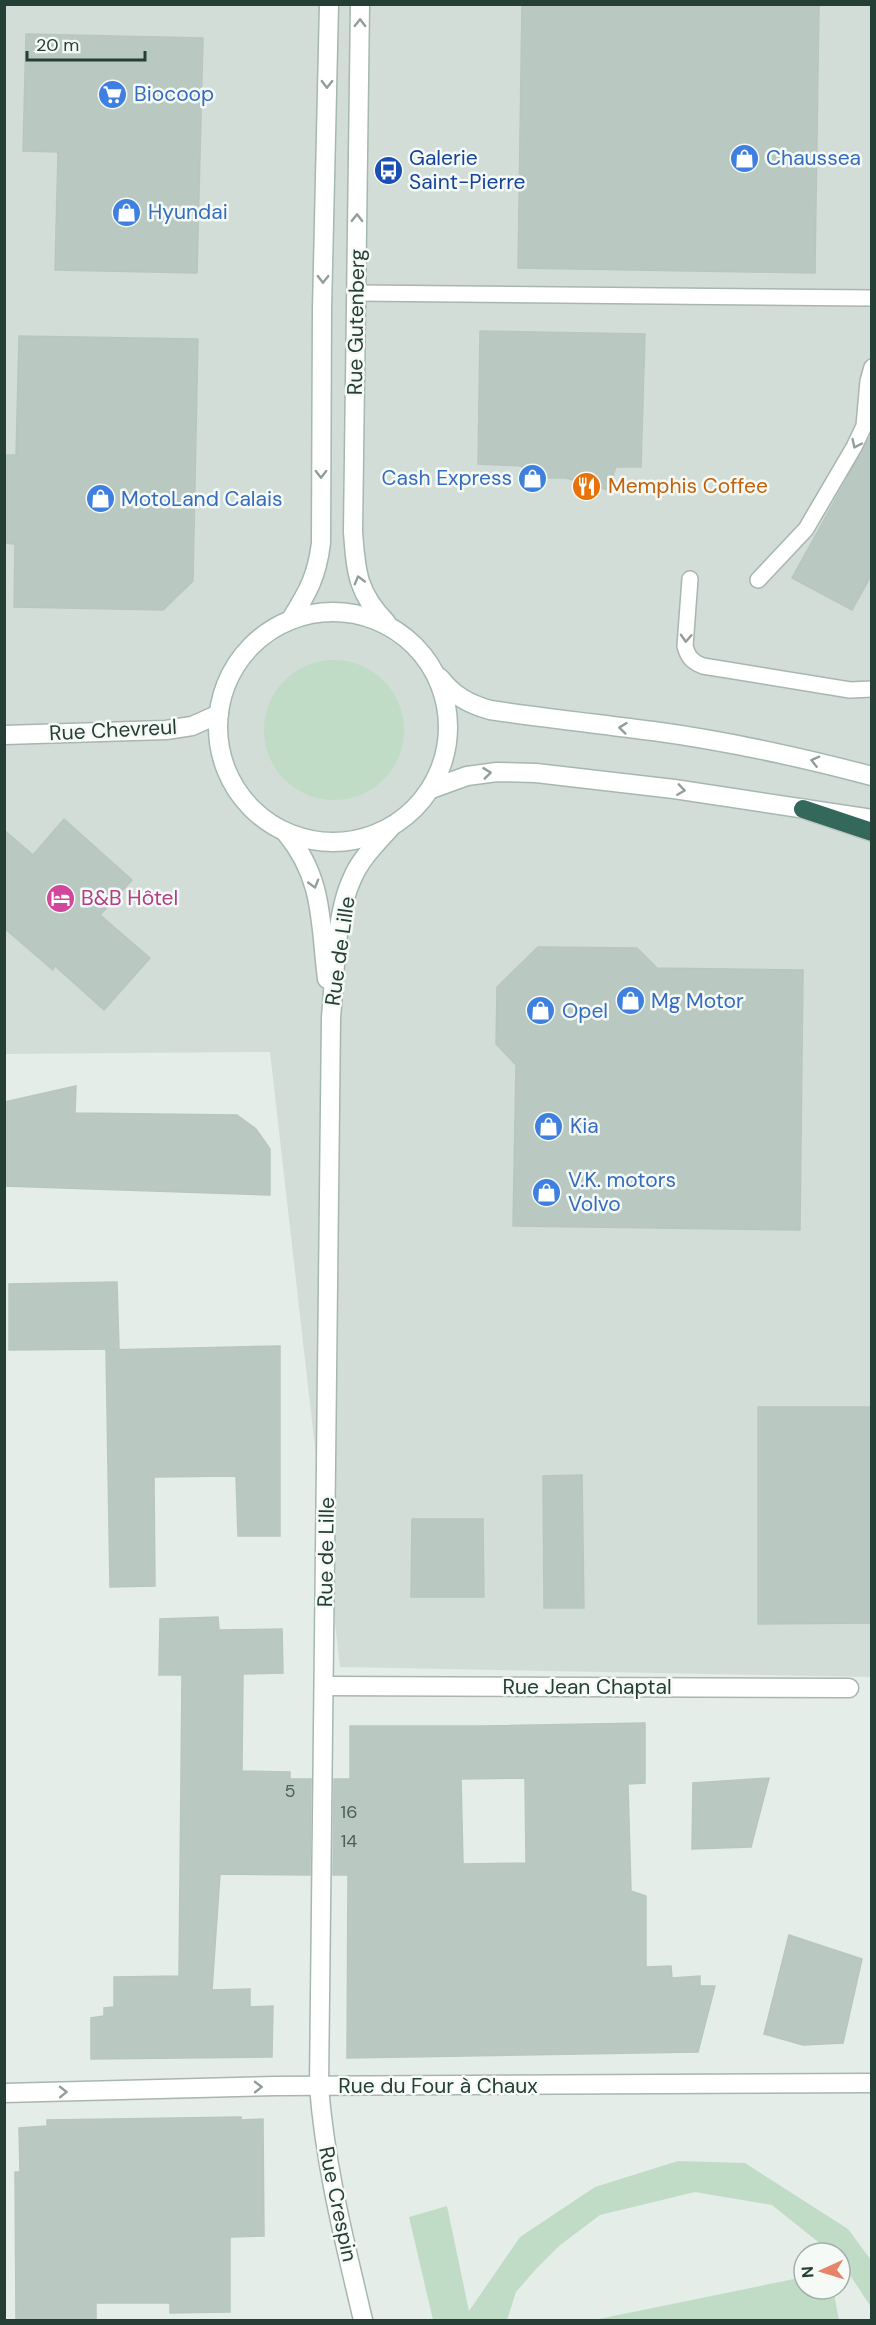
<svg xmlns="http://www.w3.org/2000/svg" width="876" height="2325" font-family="'DM Sans',sans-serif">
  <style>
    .built { fill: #d3ddd8 }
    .green { fill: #c0dcc6 }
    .building { fill: #bac8c2; stroke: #b8c6c0; stroke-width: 1.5; fill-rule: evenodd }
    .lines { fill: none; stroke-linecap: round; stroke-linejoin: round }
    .lane-casing { stroke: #a8b5b0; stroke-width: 18 }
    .street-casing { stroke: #a8b5b0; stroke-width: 21 }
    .secondary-casing { stroke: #a4b8b0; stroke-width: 21 }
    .highway-casing { stroke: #c2c9c7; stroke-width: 21 }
    .lane { stroke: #fff; stroke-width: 15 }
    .street { stroke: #fff; stroke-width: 18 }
    .secondary { stroke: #fff; stroke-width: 18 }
    .highway { stroke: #33685b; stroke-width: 18 }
    .oneway { stroke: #929e9a }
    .labels { text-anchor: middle; stroke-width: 5; stroke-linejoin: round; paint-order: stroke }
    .number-label { font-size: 18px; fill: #4a6059 }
    .shop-label { font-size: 21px; fill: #366cbe; stroke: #f5faf7; text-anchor: start }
    .transit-label { font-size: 21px; fill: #164399; stroke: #f5faf7; text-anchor: start }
    .street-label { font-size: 21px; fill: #253e36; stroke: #f5faf7 }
    .food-label { font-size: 21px; fill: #c56008; stroke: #f5faf7; text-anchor: start }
    .hotel-label { font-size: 21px; fill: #b23c85; stroke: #f5faf7; text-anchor: start }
  </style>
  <rect width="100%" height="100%" fill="#e5ede9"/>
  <!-- built -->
  <path class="built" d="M 4,5 L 871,5 L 871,1677 L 340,1667 L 270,1052 L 5,1054 Z"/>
  <!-- green -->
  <g class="green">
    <circle cx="334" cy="730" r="70"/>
    <path d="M 678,2161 L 745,2163 L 848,2229 L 871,2260 L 871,2307 L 840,2260 L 840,2253 L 832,2253 L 772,2205 L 695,2192 L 600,2215 L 559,2246 L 536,2269 L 516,2292 L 507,2320 L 433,2320 L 409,2217 L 447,2206 L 469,2311 L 520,2237 L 595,2187 Z"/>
    <path d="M 804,2277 L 804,2289 L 833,2289 L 839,2320 L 594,2320 Z"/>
  </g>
  <!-- building -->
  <g class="building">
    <path d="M 522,4 L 819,4 L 815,273 L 518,268 Z"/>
    <path d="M 26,34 L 203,38 L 197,273 L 55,270 L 58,152 L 23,151 Z"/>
    <path d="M 480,331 L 645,334 L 641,467 L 616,467 L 608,490 L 566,478 L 522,478 L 522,466 L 478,464 Z"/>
    <path d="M 19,336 L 198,339 L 193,581 L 163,610 L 14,607 L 15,544 L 4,543 L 4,455 L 16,455 Z"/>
    <path d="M 872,433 L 872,574 L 852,610 L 792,578 Z"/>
    <path d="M 64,819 L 132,880 L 100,915 L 150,958 L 104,1010 L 55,966 L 53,970 L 4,928 L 4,830 L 33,855 Z"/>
    <path d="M 538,947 L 637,948 L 657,968 L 803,970 L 800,1230 L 513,1226 L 516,1065 L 496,1044 L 497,987 Z"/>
    <path d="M 76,1086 L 75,1113 L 237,1115 L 256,1129 L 270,1149 L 270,1195 L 4,1186 L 4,1102 Z"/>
    <path d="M 117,1282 L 119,1349 L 9,1350 L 9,1284 Z"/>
    <path d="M 280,1346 L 280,1536 L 238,1536 L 236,1476 L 154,1477 L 155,1586 L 110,1587 L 106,1350 Z"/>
    <path d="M 758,1407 L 872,1407 L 872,1623 L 758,1624 Z"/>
    <path d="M 582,1475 L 584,1608 L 544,1608 L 543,1476 Z"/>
    <path d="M 412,1519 L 483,1519 L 484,1597 L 411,1597 Z"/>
    <path d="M 218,1617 L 219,1630 L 282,1629 L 283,1673 L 243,1674 L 242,1771 L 290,1772 L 290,1779 L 311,1779 L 310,1875 L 220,1874 L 212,1990 L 250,1989 L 250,2007 L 273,2006 L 272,2057 L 91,2059 L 91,2018 L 104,2016 L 104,2008 L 114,2007 L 114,1977 L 179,1976 L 182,1675 L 159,1675 L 160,1619 Z"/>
    <path d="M 645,1723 L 645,1783 L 628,1784 L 631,1891 L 646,1896 L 646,1967 L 671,1966 L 672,1978 L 700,1976 L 700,1986 L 715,1986 L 698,2052 L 347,2058 L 348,1875 L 333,1875 L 334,1779 L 350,1779 L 350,1726 L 481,1726 ZM 525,1778 L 526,1863 L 463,1864 L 461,1779 Z"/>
    <path d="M 769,1778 L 751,1847 L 692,1849 L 693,1783 Z"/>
    <path d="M 789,1935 L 862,1959 L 843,2043 L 803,2045 L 764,2034 Z"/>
    <path d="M 241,2117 L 241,2120 L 263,2119 L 264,2236 L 230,2237 L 230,2312 L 170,2313 L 170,2303 L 96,2303 L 96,2320 L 16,2320 L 15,2172 L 20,2172 L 19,2128 L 47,2126 L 47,2120 Z"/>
  </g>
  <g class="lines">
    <defs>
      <g id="lane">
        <path d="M 356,293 L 872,298"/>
        <path d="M 690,579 L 685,646 C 688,658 693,662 703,666 L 850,690 L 872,689"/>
        <path d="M 758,580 L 806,529 L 854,447 L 864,426 L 868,381 L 872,367"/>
      </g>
      <g id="street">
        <path d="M 4,735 L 166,730 L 192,726 L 219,714"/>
        <path d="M 324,1686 L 849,1688"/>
        <path d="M 4,2093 L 276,2086 L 872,2083"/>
      </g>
      <g id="secondary">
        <path d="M 360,4 L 353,532 C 356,571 357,593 386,622"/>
        <circle cx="333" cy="727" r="115"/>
        <path d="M 291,619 C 308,592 317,576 321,543 L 322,309 L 329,4"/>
        <path d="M 440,678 C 454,696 469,704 490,710 C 544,718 599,724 653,731 C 727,741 800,757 872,776"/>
        <path d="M 431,789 L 467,776 L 497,772 L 536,773 L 674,789 L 872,819"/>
        <path d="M 286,833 C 324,879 320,923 327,979"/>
        <path d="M 363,2320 C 345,2243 325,2166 319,2086 L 331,1017 C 335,976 335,915 352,879 C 360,859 377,843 391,827"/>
      </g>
      <path id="highway" d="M 803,809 L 872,832"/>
    </defs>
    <!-- lane casing -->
    <use href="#lane" class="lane-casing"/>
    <!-- street casing -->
    <use href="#street" class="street-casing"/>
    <!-- secondary casing -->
    <use href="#secondary" class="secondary-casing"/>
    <!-- highway casing -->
    <use href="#highway" class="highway-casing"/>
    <!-- lane -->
    <use href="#lane" class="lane"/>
    <!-- street -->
    <use href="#street" class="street"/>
    <!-- secondary -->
    <use href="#secondary" class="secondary"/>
    <!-- highway -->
    <use href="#highway" class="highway"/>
  </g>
  <!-- one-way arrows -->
  <defs><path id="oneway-chevron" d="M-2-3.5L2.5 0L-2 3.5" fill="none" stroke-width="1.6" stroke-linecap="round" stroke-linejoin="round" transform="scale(1.5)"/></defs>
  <g class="oneway">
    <use href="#oneway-chevron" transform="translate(360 23) rotate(-89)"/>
    <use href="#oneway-chevron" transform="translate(327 84) rotate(91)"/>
    <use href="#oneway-chevron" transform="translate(357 218) rotate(-89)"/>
    <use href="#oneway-chevron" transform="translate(323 279) rotate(91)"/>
    <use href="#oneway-chevron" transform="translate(856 444) rotate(115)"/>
    <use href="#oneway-chevron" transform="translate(321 474) rotate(90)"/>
    <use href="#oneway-chevron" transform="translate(359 580) rotate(-106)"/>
    <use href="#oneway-chevron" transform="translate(686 638) rotate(93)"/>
    <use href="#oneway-chevron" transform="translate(623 728) rotate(-174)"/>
    <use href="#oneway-chevron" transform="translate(815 761) rotate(-166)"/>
    <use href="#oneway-chevron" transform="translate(487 773) rotate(-7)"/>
    <use href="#oneway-chevron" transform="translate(681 790) rotate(8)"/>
    <use href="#oneway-chevron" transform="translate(314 884) rotate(74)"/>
    <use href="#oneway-chevron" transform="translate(258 2087) rotate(-1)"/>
    <use href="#oneway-chevron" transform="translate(63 2092) rotate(-1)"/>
  </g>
  <!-- icons -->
  <defs>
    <symbol id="supermarket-disc" viewBox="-11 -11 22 22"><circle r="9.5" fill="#3f7fe0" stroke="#f5faf7"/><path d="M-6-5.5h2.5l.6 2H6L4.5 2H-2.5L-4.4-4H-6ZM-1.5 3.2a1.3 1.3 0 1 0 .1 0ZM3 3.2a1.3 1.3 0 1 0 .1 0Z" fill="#fff"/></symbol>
    <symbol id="shop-disc" viewBox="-11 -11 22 22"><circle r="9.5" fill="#3f7fe0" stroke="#f5faf7"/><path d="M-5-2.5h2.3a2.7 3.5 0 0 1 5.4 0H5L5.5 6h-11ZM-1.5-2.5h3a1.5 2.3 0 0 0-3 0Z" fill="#fff"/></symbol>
    <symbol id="bus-disc" viewBox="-11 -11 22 22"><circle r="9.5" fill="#1a4fb4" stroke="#f5faf7"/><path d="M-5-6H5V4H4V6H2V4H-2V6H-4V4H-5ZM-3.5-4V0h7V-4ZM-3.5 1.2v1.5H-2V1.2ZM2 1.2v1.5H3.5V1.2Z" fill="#fff"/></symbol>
    <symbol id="restaurant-disc" viewBox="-11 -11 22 22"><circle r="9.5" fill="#e8710a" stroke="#f5faf7"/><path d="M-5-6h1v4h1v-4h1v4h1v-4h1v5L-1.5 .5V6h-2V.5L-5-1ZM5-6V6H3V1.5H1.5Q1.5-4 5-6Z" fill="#fff"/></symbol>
    <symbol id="hotel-disc" viewBox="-11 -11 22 22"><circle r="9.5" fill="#d1479c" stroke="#f5faf7"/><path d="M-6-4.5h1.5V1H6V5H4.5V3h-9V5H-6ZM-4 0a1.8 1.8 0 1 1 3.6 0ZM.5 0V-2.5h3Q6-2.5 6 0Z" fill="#fff"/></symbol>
  </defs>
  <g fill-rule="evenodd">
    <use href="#supermarket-disc" x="96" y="78" width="33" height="33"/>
    <use href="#shop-disc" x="728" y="142" width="33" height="33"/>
    <use href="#bus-disc" x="372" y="154" width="33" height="33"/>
    <use href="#shop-disc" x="110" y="196" width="33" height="33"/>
    <use href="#shop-disc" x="516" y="462" width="33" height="33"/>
    <use href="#restaurant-disc" x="570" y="470" width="33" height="33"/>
    <use href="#shop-disc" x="84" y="482" width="33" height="33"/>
    <use href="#hotel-disc" x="44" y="882" width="33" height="33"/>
    <use href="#shop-disc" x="614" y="984" width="33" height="33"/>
    <use href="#shop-disc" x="524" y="994" width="33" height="33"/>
    <use href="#shop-disc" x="532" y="1110" width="33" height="33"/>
    <use href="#shop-disc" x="530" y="1176" width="33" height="33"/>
  </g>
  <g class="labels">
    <!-- number labels -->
    <g class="number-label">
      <text x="290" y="1797">5</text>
      <text x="349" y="1818">16</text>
      <text x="349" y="1847">14</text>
    </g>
    <!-- shop labels -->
    <g class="shop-label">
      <text x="134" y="101">Biocoop</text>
      <text x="766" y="165">Chaussea</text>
      <text x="148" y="219">Hyundai</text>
      <text x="512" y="485" text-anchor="end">Cash Express</text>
      <text x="121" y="506">MotoLand Calais</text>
      <text x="651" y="1008">Mg Motor</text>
      <text x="562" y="1018">Opel</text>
      <text x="570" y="1133">Kia</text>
      <text x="568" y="1187">V.K. motors<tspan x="568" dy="24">Volvo</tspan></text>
    </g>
    <!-- transit labels -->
    <g class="transit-label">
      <text x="409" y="165">Galerie<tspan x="409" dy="24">Saint-Pierre</tspan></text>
    </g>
    <!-- street labels -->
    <g class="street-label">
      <text transform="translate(356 322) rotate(-89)" y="7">Rue Gutenberg</text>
      <text transform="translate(113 730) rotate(-3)" y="7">Rue Chevreul</text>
      <text transform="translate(340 951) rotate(-82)" y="7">Rue de Lille</text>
      <text transform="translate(326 1552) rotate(-89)" y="7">Rue de Lille</text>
      <text x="587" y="1694">Rue Jean Chaptal</text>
      <text x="438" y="2093">Rue du Four à Chaux</text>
      <text transform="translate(338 2204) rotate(78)" y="7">Rue Crespin</text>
    </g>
    <!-- food labels -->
    <g class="food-label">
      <text x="608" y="493">Memphis Coffee</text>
    </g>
    <!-- hotel labels -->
    <g class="hotel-label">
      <text x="81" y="905">B&amp;B Hôtel</text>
    </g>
  </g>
  <!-- border -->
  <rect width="876" height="2325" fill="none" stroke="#253e36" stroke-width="12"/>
  <!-- north arrow -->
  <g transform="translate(822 2271) rotate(266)"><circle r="28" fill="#f5faf7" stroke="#a2afaa" stroke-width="1.5"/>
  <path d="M0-4.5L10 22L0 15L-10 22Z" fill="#e78369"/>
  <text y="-9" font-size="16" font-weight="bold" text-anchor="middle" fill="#253e36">N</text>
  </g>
  <!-- scale -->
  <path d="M27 51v9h118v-9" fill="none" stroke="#253e36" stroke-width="3"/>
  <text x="36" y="51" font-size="18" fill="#253e36" stroke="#f5faf7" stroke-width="4.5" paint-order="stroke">20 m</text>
</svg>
